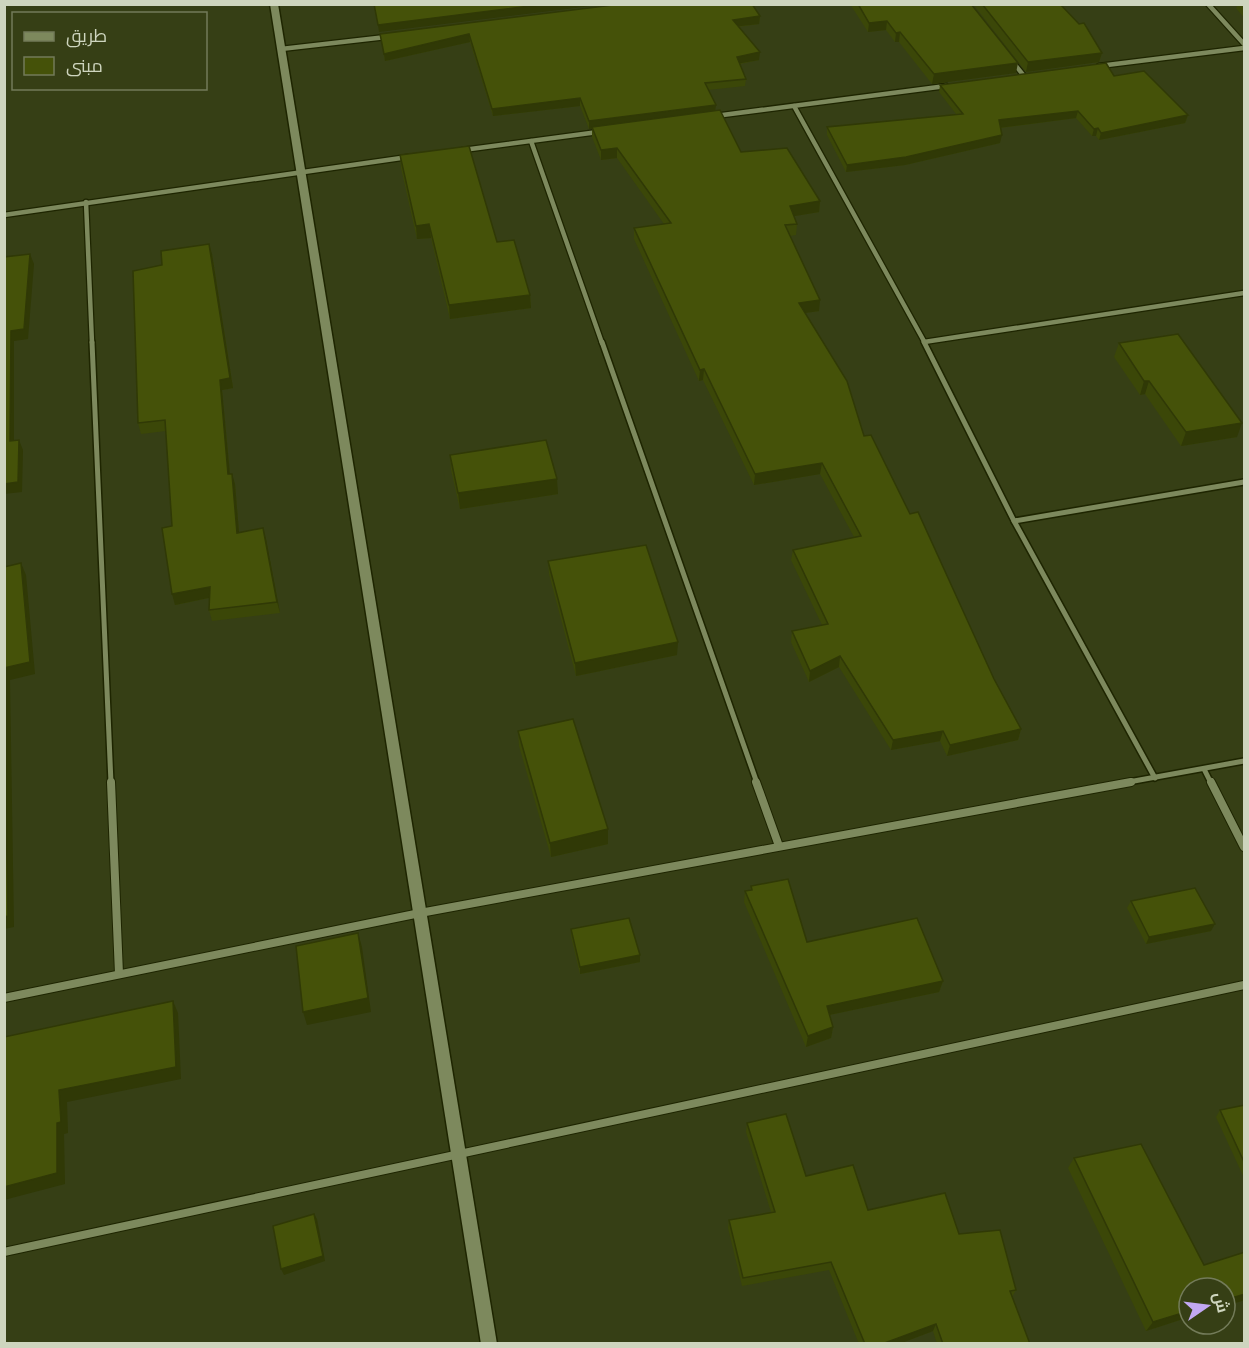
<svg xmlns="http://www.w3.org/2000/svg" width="1249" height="1348" font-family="Raleway,Cairo,sans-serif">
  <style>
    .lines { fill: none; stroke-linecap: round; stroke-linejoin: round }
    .street-far2-casing { stroke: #1e2500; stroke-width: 7 }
    .street-far1-casing { stroke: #1e2500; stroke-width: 8 }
    .street-casing { stroke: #1e2500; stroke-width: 10 }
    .secondary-casing { stroke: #1e2500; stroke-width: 3 }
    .street-far2 { stroke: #7d895d; stroke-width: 4.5 }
    .street-far1 { stroke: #7d895d; stroke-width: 5 }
    .street { stroke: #7d895d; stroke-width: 8 }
    .secondary { fill: #7d895d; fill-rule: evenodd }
    .wall { fill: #3b4708 }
    .shaded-wall { fill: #303906 }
    .building { fill: #455209; stroke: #303906; stroke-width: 1.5 }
  </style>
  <rect width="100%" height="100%" fill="#363f15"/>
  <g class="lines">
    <defs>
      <g id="street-far2">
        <path d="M 1208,4 L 1244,44"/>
        <path d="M 281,49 L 386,37"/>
        <path d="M 1012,61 L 1024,76"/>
        <path d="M 1099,66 L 1244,48"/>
        <path d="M 794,106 L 925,343"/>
        <path d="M 715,116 L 946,86"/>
        <path d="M 531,141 L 602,343"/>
        <path d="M 463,150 L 598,132"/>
        <path d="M 86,202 L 92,343"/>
        <path d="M 4,215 L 408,157"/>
        <path d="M 924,342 L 1244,293"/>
      </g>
      <g id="street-far1">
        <path d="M 92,342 L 111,783"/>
        <path d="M 602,342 L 757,783"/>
        <path d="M 924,342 L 1014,521 L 1155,778"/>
        <path d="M 1014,521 L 1244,482"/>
        <path d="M 1204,769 L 1211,783"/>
        <path d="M 1123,783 L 1244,761"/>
      </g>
      <g id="street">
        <path d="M 111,782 L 119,974"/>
        <path d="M 756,782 L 779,846"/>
        <path d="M 1211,782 L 1244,847"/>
        <path d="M 4,998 L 420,913 L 1131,782"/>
        <path d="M 4,1252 L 1244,985"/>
      </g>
      <path id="secondary" d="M 270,4 L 278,4 L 497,1344 L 481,1344 Z"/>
    </defs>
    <!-- street-far2 casing -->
    <use href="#street-far2" class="street-far2-casing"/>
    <!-- street-far1 casing -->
    <use href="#street-far1" class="street-far1-casing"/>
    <!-- street casing -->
    <use href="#street" class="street-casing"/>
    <!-- secondary casing -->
    <use href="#secondary" class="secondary-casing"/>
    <!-- street-far2 -->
    <use href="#street-far2" class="street-far2"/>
    <!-- street-far1 -->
    <use href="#street-far1" class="street-far1"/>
    <!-- street -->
    <use href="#street" class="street"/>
    <!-- secondary -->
    <use href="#secondary" class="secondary"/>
  </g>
  <!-- wall -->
  <g class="wall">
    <path d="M 850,4 L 971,4 L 1016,73 L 932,84 L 899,42 L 895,42 L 886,30 L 868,32 Z"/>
    <path d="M 973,4 L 1060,4 L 1102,53 L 1099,62 L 1026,72 Z"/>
    <path d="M 1238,4 L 1245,4 L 1245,19 L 1236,8 Z"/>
    <path d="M 760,16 L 759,24 L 738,27 L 759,60 L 740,64 L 746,79 L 745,86 L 708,90 L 715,111 L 741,152 L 820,201 L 819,212 L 794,216 L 797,224 L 796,235 L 790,236 L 819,311 L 805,313 L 864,436 L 910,514 L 994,679 L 1021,729 L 1018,740 L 947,756 L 940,741 L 891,750 L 839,667 L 809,682 L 791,642 L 792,631 L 822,625 L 791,560 L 793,550 L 854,537 L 820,474 L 754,485 L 703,380 L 699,381 L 634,239 L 634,228 L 664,224 L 617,158 L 601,160 L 592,137 L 592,128 L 589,129 L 580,106 L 493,116 L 470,42 L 385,61 L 380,34 Z"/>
    <path d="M 1114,76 L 1188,115 L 1185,123 L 1099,140 L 1096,136 L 1092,136 L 1076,118 L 1000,128 L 1000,143 L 905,165 L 846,172 L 827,135 L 827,127 L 956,114 L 939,92 L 940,85 Z"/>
    <path d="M 400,155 L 497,242 L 530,295 L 531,308 L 450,319 L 431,238 L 417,239 L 401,168 Z"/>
    <path d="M 212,254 L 233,388 L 222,390 L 230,474 L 235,484 L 239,533 L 266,539 L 280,613 L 212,621 L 209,610 L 209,598 L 175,605 L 172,526 L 166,431 L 141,434 L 138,423 L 162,265 Z"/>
    <path d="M 1119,343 L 1237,437 L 1181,446 L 1145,394 L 1140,395 L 1114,357 Z"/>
    <path d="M 450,455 L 558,494 L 460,509 L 451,470 Z"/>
    <path d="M 548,561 L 677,655 L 576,676 L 549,574 Z"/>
    <path d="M 518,731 L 608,844 L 551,857 L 519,746 Z"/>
    <path d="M 751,886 L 807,942 L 943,981 L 939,992 L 829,1015 L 833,1027 L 831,1038 L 806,1047 L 744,902 L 745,891 L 750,890 Z"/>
    <path d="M 1131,901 L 1211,931 L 1146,944 L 1127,908 Z"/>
    <path d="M 571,929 L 640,962 L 580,974 L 571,936 Z"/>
    <path d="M 1245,1105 L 1245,1180 L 1216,1117 L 1220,1110 Z"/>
    <path d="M 747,1123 L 806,1176 L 868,1210 L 959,1234 L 1016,1290 L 1012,1297 L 1030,1344 L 937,1344 L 933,1331 L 899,1344 L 859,1344 L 829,1270 L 742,1286 L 728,1228 L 729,1220 L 771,1212 L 746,1132 Z"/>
    <path d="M 1074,1158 L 1204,1265 L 1245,1300 L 1225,1306 L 1225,1288 L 1189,1288 L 1189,1317 L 1146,1331 L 1068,1168 Z"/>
  </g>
  <!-- shaded-wall -->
  <g class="shaded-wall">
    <path d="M 546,4 L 608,4 L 379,32 L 378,25 Z"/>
    <path d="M 760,16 L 759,24 L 732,27 L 733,20 Z"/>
    <path d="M 887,21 L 886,30 L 868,32 L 869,23 Z"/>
    <path d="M 900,32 L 899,42 L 895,42 L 896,33 Z"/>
    <path d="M 469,34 L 470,42 L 385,61 L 384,54 Z"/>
    <path d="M 760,52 L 759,60 L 736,64 L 737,57 Z"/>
    <path d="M 1102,53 L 1099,62 L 1026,72 L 1028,62 Z"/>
    <path d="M 1018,63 L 1016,73 L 932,84 L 934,74 Z"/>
    <path d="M 580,98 L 580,106 L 493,116 L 492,109 Z"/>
    <path d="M 716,105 L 715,112 L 589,129 L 589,121 Z"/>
    <path d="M 1078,111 L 1076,118 L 998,128 L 999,120 Z"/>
    <path d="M 1188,115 L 1185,123 L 1099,140 L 1101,133 Z"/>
    <path d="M 1098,128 L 1096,136 L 1092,136 L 1094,129 Z"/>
    <path d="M 1002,135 L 1000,143 L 905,165 L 846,172 L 847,165 Z"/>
    <path d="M 617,148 L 617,158 L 601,160 L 601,150 Z"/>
    <path d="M 820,201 L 819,212 L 789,217 L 790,206 Z"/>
    <path d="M 429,224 L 431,238 L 417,239 L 416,226 Z"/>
    <path d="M 209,244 L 212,254 L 233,388 L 222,390 L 231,485 L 228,474 L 220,380 Z"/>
    <path d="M 30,254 L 34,264 L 28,339 L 14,341 L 14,451 L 10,441 L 11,331 Z"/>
    <path d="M 530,295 L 531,308 L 450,319 L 449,305 Z"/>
    <path d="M 820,300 L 819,311 L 798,314 L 799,303 Z"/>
    <path d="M 704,369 L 703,380 L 699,381 L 700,370 Z"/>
    <path d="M 1144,381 L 1149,381 L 1145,394 L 1140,395 Z"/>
    <path d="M 1242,423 L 1237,437 L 1181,446 L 1186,432 Z"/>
    <path d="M 19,440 L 23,450 L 22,492 L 4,494 L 4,484 Z"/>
    <path d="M 822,463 L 820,474 L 754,485 L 755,474 Z"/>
    <path d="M 232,474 L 235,484 L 240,544 L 237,533 Z"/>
    <path d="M 557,479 L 558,494 L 460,509 L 458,493 Z"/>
    <path d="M 263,528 L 266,539 L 280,613 L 277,602 Z"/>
    <path d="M 21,563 L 26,575 L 35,674 L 10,680 L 14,927 L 4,929 L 4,668 Z"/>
    <path d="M 210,587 L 213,597 L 175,605 L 172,594 Z"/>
    <path d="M 678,642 L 677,655 L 576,676 L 575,663 Z"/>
    <path d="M 840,656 L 839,667 L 809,682 L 810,671 Z"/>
    <path d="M 1021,729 L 1018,740 L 947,756 L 950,745 Z"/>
    <path d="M 943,731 L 940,741 L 891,750 L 893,740 Z"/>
    <path d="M 608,829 L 608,844 L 551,857 L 550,843 Z"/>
    <path d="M 1215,924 L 1211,931 L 1146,944 L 1149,937 Z"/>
    <path d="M 358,933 L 362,947 L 371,1012 L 307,1025 L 303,1012 Z"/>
    <path d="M 640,955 L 640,962 L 580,974 L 580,967 Z"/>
    <path d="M 943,981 L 939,992 L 824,1016 L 827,1006 Z"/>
    <path d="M 173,1001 L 178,1013 L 181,1079 L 67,1102 L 68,1133 L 64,1134 L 65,1184 L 4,1200 L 4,1187 L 57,1123 L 59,1090 Z"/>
    <path d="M 833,1027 L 831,1038 L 806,1047 L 808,1036 Z"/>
    <path d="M 314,1214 L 317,1219 L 325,1261 L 284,1275 L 281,1269 Z"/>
    <path d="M 1245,1294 L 1245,1300 L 1225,1306 L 1225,1300 Z"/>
    <path d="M 1189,1311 L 1189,1317 L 1146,1331 L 1153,1322 Z"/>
    <path d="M 936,1324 L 933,1331 L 899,1344 L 882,1344 Z"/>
  </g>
  <!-- building -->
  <g class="building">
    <path d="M 374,4 L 546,4 L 378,25 Z"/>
    <path d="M 621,4 L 752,4 L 760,16 L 733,20 L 760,52 L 737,57 L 746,79 L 705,83 L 716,105 L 589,121 L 580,98 L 492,109 L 469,34 L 384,54 L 380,34 Z"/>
    <path d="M 858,4 L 971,4 L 1018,63 L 934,74 L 900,32 L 896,33 L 887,21 L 869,23 Z"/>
    <path d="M 982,4 L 1060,4 L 1079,24 L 1084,23 L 1102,53 L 1028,62 Z"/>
    <path d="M 1106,63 L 1114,76 L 1144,71 L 1188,115 L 1101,133 L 1098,128 L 1094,129 L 1078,111 L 999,120 L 1002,135 L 906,157 L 847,165 L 827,127 L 963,114 L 940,85 Z"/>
    <path d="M 720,110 L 741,152 L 787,148 L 820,201 L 790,206 L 797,224 L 785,225 L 820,300 L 799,303 L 847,381 L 864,436 L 871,435 L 910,514 L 918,512 L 994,679 L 1021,729 L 950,745 L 943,731 L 893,740 L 840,656 L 810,671 L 792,631 L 828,624 L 793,550 L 861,536 L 822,463 L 755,474 L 704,369 L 700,370 L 634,228 L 671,223 L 617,148 L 601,150 L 592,127 Z"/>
    <path d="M 469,146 L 497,242 L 514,240 L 530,295 L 449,305 L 429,224 L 416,226 L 400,155 Z"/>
    <path d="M 209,244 L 230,378 L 220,380 L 228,474 L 232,474 L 237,533 L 263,528 L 277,602 L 209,610 L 210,587 L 172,594 L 162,528 L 172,526 L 165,420 L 138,423 L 133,271 L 162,265 L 161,251 Z"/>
    <path d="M 30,254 L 24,329 L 11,331 L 10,441 L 19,440 L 18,482 L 4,484 L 4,257 Z"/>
    <path d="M 1178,334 L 1242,423 L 1186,432 L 1149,381 L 1144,381 L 1119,343 Z"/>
    <path d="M 546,440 L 557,479 L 458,493 L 450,455 Z"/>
    <path d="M 646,545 L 678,642 L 575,663 L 548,561 Z"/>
    <path d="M 21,563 L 30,662 L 4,668 L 4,567 Z"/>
    <path d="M 4,695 L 8,916 L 4,917 Z"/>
    <path d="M 573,719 L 608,829 L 550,843 L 518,731 Z"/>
    <path d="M 788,879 L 807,942 L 917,918 L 943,981 L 827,1006 L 833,1027 L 808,1036 L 745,891 L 752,890 L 751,886 Z"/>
    <path d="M 1195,888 L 1215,924 L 1149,937 L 1131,901 Z"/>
    <path d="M 629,918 L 640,955 L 580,967 L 571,929 Z"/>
    <path d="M 358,933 L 368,998 L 303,1012 L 296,946 Z"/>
    <path d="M 173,1001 L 176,1067 L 59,1090 L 61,1122 L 57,1123 L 57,1173 L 4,1187 L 4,1037 Z"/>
    <path d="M 1245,1105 L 1245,1164 L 1220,1110 Z"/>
    <path d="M 786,1114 L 806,1176 L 853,1165 L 868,1210 L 945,1193 L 959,1234 L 1000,1230 L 1016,1290 L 1010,1291 L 1030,1344 L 943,1344 L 936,1324 L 882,1344 L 865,1344 L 831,1262 L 743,1278 L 729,1220 L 775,1212 L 747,1123 Z"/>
    <path d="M 1141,1144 L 1204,1265 L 1245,1252 L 1245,1294 L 1225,1300 L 1225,1288 L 1189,1288 L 1189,1311 L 1153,1322 L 1074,1158 Z"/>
    <path d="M 314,1214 L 323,1256 L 281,1269 L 273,1226 Z"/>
  </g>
  <!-- border -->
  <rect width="1249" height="1348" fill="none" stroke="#ced5be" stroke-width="12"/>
  <!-- legend -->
  <rect x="12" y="12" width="195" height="78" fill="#363f15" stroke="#737b59" stroke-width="1.5"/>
  <rect x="24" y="32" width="30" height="9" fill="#7d895d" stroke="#737b59" stroke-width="1.5"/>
  <text x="66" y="42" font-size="18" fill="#ced5be">طريق</text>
  <rect x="24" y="57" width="30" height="18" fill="#455209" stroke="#737b59" stroke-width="1.5"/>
  <text x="66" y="72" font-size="18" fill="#ced5be">مبنى</text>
  <!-- north arrow -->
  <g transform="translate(1207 1306) rotate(76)"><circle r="28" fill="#363f15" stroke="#737b59" stroke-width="1.5"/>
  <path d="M0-4.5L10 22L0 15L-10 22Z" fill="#c2a8f2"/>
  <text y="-9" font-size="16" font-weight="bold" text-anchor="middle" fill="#ced5be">ش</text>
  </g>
</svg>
